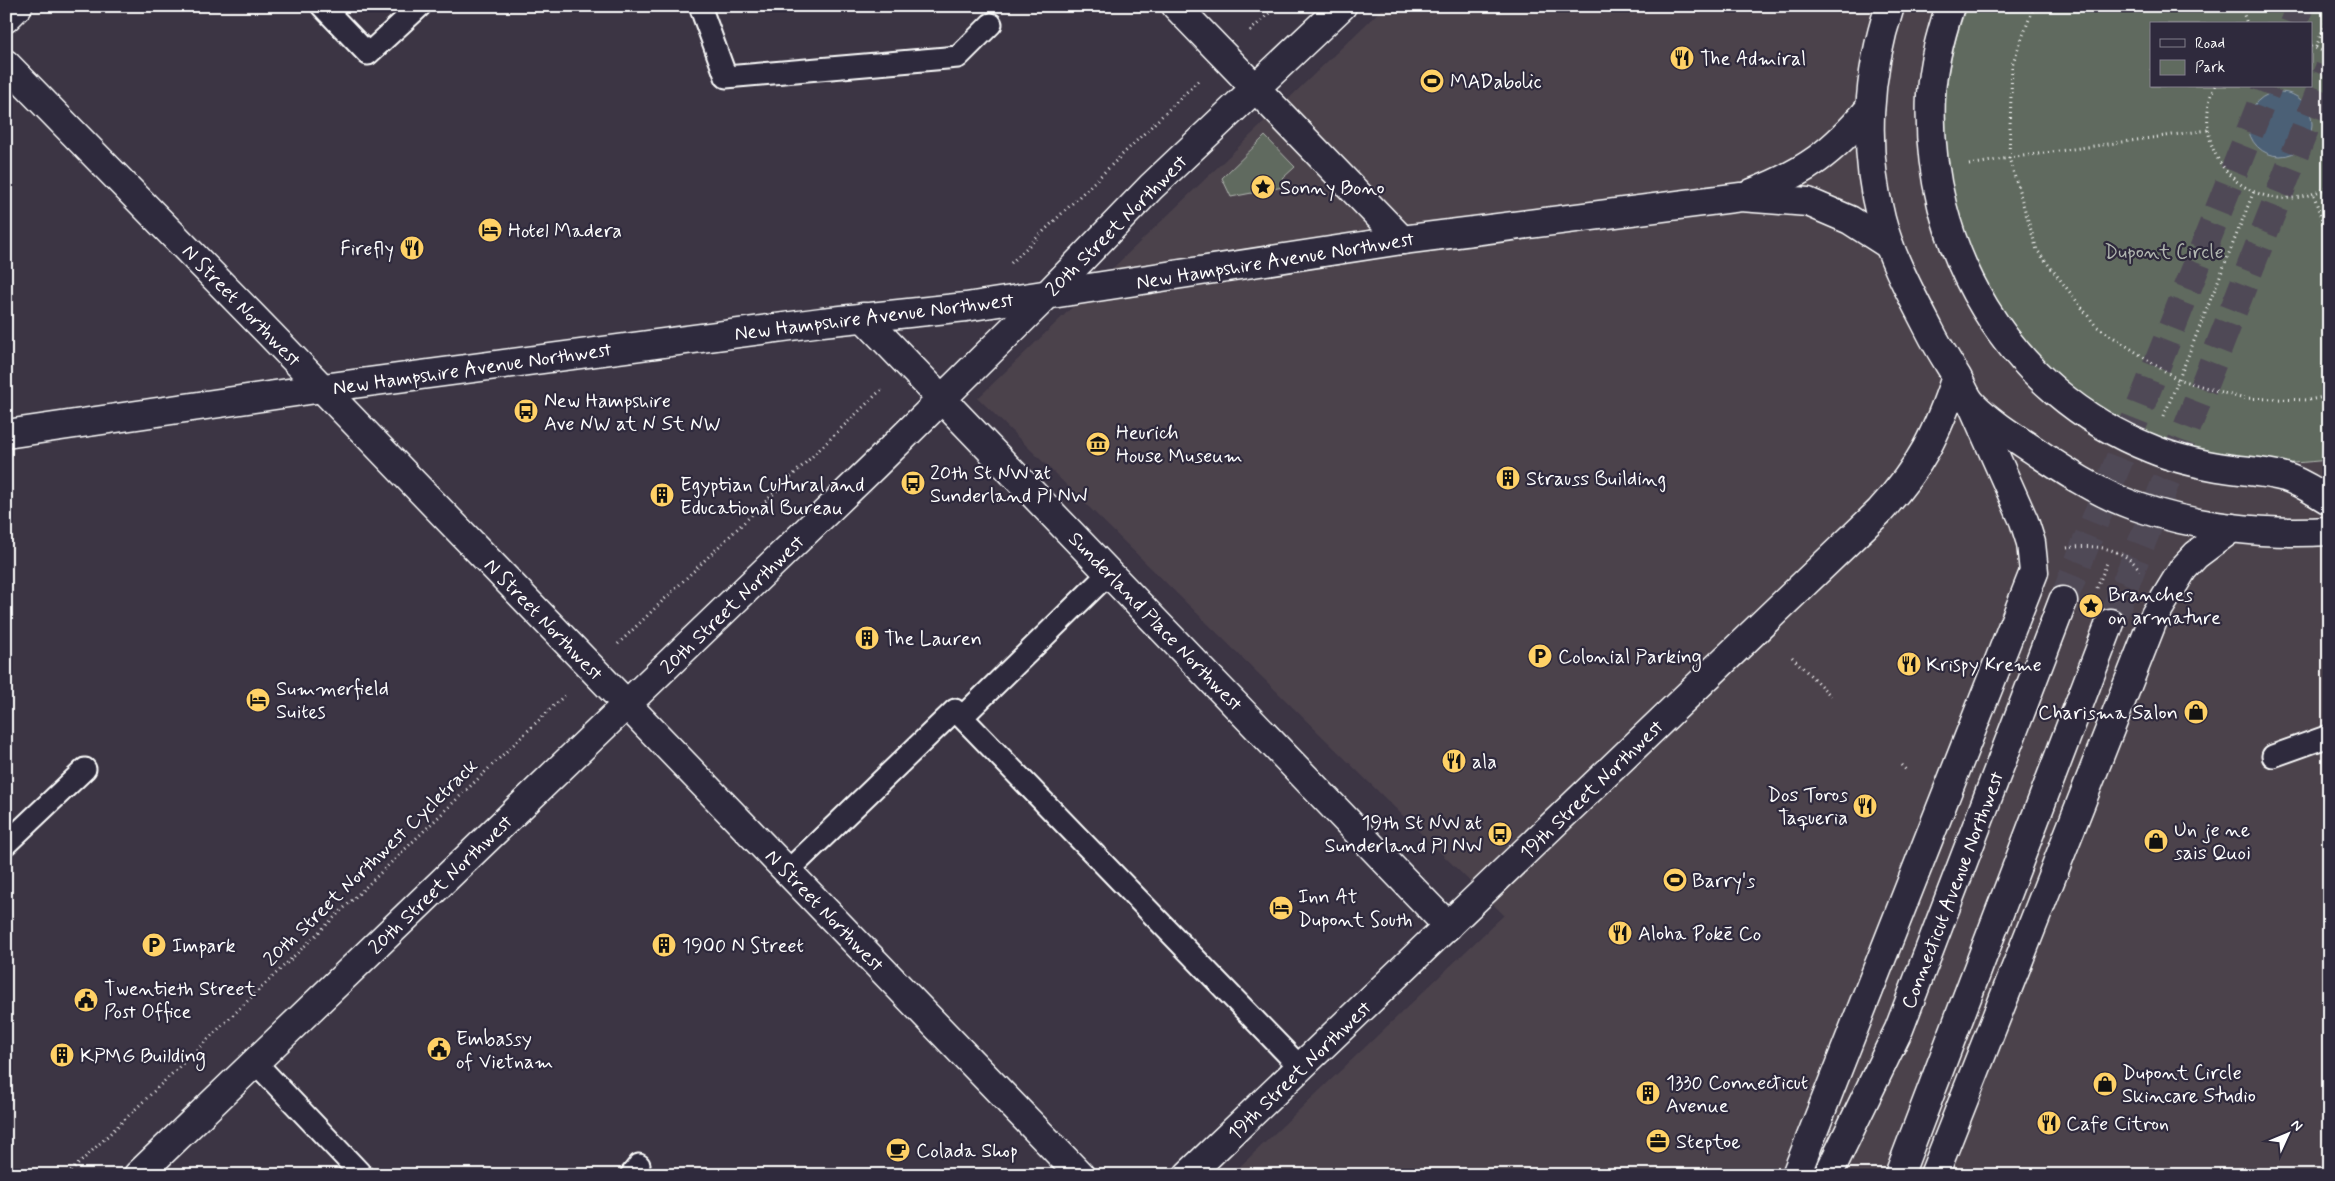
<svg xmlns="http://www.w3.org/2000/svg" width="2335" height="1181" font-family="Mynerve,sans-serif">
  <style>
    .built { fill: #4c424c; fill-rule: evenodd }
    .green { fill: #606b5f; stroke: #b0b5af; fill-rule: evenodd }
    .water { fill: #4b6176; stroke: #93a0ad }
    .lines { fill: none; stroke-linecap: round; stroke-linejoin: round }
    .primary-tunnel { stroke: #504957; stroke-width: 28; stroke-dasharray: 28 14; stroke-linecap: butt }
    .lane-casing { stroke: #fff; stroke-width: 25 }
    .street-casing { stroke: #fff; stroke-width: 31 }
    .secondary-casing { stroke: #fff; stroke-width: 31 }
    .primary-casing { stroke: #fff; stroke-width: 31 }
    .path { stroke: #fff; stroke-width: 3; stroke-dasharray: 1 4; stroke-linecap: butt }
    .lane { stroke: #2f2a3d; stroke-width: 21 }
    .street { stroke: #2f2a3d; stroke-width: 28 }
    .secondary { stroke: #2f2a3d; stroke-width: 28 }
    .primary { stroke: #2f2a3d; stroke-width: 28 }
    .labels { text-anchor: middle; stroke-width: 4.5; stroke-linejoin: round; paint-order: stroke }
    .poi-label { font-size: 20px; fill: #fff; stroke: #2f2a3d; text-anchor: start }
    .street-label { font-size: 20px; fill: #fff; stroke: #2f2a3d }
    .park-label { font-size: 20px; fill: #b0b5af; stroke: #2f2a3d }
  </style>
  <rect width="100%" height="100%" fill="#3c3544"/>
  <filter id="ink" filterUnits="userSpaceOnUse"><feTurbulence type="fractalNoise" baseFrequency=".02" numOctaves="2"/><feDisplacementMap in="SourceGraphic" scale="10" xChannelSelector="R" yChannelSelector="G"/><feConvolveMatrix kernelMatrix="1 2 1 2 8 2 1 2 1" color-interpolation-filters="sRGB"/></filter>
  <g filter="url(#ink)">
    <!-- built -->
    <path class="built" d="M 1385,6 L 2329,6 L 2329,1175 L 1231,1175 L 1504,915 L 978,398 ZM 2151,24 L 2311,24 L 2311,86 L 2151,86 Z"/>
    <!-- green -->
    <g class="green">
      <path d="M 1967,6 L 2329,6 L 2329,460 C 2306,462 2283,465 2261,462 C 2242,461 2223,455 2205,451 C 2193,448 2180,447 2168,443 C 1996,378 1898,180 1967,6 ZM 2151,24 L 2311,24 L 2311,86 L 2151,86 Z"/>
      <path d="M 1265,136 L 1295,167 L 1283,178 L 1283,187 L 1231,197 L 1222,178 Z"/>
    </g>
    <!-- water -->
    <circle class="water" cx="2280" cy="124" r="32"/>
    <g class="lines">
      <!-- primary-tunnel -->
      <g class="primary-tunnel">
        <path d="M 2293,24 L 2300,6"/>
        <path d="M 2063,601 L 2268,86"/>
        <path d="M 2110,623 L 2329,68"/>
      </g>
      <defs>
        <g id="lane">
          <path d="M 322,6 L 368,54 L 420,6"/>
          <path d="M 700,6 L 726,77 L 958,57 L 991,24"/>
          <path d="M 962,717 L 1109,573"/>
          <path d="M 2273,756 L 2329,736"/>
          <path d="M 6,844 L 85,769"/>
          <path d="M 788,871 L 955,710 L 1301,1068"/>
          <path d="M 255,1062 L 362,1175"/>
          <path d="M 631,1175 L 639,1165"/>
        </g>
        <g id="street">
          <path d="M 1176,6 L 1402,240"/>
          <path d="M 6,64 L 269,333 L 1080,1175"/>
          <path d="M 863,317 L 1448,926"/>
        </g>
        <g id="secondary">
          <path d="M 6,18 L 18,6"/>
          <path d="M 1752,193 C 1806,172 1833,152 1870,108"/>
          <path d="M 6,434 L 323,388 L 822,322 L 966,307 L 1402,240 L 1741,197 L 1808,202 L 1850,220 L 1889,245"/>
          <path d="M 138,1175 L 873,467 L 1048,294 L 1151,187 L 1342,6"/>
          <path d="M 1188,1175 L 1880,511 C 1921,466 1937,434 1956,377"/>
        </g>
        <g id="primary">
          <path d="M 1890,6 C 1867,75 1863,149 1881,219 C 1891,258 1912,296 1930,331 C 1938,347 1948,362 1957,377 C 1962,386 1966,398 1973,405 C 1990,422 2012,436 2032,449 C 2063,470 2096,492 2132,505 C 2193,527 2264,535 2329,531"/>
          <path d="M 1950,6 C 1941,34 1932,65 1931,95 C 1924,247 2008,393 2152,449 C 2173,458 2196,463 2218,467 C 2240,471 2264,471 2285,477 C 2301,482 2315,492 2329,500"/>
          <path d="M 1796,1175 L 2034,572 L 2031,543 L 2024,521 L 1972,404"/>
          <path d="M 1828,1175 L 1899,1029 L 2063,601"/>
          <path d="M 1899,1175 L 2110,623"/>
          <path d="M 1934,1175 L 2155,615 L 2183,569 L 2196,555 L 2232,528"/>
        </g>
      </defs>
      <!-- lane casing -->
      <use href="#lane" class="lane-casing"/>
      <!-- street casing -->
      <use href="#street" class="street-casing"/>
      <!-- secondary casing -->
      <use href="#secondary" class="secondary-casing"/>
      <!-- primary casing -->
      <use href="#primary" class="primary-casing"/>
      <!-- path -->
      <g class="path">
        <path d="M 2034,6 L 2012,65 L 2009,158 L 2037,250 L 2096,326 L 2177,379 L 2241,398 L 2309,400 L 2329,396"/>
        <path d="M 2241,6 L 2247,24"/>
        <path d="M 1250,31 L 1277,6"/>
        <path d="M 2311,46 L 2329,54"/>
        <path d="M 2316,47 L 2329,15"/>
        <path d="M 2215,86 C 2208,98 2207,114 2208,127 C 2214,187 2278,217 2329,186"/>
        <path d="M 1969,165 L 2009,158 L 2208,130"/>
        <path d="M 2314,195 L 2329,244"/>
        <path d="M 1011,263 L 1200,79"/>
        <path d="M 2164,416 L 2254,191"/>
        <path d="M 2067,548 C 2093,544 2123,547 2140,570"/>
        <path d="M 2097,588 L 2107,563"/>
        <path d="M 618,644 L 883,388"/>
        <path d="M 1792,657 L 1831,696"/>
        <path d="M 1901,765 L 1908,772"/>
        <path d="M 67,1175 L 567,693"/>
      </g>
      <!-- lane -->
      <use href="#lane" class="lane"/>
      <!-- street -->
      <use href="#street" class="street"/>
      <!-- secondary -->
      <use href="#secondary" class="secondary"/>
      <!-- primary -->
      <use href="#primary" class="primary"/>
    </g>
  </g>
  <!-- icons -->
  <defs>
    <symbol id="restaurant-disc" viewBox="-11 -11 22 22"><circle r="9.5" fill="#ffd166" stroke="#2f2a3d"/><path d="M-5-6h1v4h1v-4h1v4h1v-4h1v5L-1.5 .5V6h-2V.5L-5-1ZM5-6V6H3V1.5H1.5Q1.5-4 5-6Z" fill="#111"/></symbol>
    <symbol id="stadium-disc" viewBox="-11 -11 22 22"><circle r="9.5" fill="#ffd166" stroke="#2f2a3d"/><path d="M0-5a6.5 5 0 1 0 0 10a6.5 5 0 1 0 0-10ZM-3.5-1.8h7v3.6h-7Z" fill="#111"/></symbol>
    <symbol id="sight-disc" viewBox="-11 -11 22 22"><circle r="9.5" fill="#ffd166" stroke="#2f2a3d"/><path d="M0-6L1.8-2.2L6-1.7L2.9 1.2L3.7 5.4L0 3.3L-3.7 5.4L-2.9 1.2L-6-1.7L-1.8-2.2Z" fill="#111"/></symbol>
    <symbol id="hotel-disc" viewBox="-11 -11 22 22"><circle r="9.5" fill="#ffd166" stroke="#2f2a3d"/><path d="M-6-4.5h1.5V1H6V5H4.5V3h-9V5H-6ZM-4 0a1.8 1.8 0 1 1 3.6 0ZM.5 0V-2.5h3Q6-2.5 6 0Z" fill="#111"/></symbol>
    <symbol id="bus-disc" viewBox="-11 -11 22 22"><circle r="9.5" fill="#ffd166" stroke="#2f2a3d"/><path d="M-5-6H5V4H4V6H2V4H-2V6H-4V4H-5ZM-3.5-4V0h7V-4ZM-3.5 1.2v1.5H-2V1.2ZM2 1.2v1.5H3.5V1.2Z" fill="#111"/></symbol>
    <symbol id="museum-disc" viewBox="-11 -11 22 22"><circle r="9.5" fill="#ffd166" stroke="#2f2a3d"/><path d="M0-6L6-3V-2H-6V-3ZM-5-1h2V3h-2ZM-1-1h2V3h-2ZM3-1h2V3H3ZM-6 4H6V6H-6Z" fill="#111"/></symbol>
    <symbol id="building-disc" viewBox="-11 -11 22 22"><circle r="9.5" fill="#ffd166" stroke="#2f2a3d"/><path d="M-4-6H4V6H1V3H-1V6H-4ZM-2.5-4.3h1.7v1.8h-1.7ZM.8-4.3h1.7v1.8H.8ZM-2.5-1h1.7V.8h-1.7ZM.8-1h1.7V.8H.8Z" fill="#111"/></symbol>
    <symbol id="parking-disc" viewBox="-11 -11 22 22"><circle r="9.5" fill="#ffd166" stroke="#2f2a3d"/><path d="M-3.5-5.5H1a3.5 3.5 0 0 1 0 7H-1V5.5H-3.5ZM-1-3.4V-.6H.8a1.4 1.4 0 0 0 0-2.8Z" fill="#111"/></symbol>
    <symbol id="shop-disc" viewBox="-11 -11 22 22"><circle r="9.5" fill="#ffd166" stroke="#2f2a3d"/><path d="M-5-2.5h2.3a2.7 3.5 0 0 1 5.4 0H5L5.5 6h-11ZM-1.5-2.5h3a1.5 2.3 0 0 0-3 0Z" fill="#111"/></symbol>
    <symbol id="civic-disc" viewBox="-11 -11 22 22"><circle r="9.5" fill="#ffd166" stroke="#2f2a3d"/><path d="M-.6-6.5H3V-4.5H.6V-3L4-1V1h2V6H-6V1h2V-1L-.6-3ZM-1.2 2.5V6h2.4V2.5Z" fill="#111"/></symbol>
    <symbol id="office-disc" viewBox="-11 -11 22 22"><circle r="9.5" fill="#ffd166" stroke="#2f2a3d"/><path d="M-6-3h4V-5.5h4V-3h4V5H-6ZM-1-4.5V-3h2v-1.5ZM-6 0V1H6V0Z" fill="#111"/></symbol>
    <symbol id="cafe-disc" viewBox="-11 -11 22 22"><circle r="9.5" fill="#ffd166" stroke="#2f2a3d"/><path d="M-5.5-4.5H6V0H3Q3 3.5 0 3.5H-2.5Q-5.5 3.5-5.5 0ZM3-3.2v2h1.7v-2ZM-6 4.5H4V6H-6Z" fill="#111"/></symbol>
  </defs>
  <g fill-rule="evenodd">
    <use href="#restaurant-disc" x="1668" y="44" width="28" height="28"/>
    <use href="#stadium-disc" x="1418" y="67" width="28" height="28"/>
    <use href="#sight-disc" x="1249" y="173" width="28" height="28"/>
    <use href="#hotel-disc" x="476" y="216" width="28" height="28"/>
    <use href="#restaurant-disc" x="398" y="234" width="28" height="28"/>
    <use href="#bus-disc" x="512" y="397" width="28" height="28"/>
    <use href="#museum-disc" x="1084" y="430" width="28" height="28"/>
    <use href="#building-disc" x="1494" y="464" width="28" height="28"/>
    <use href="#bus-disc" x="899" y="469" width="28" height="28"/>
    <use href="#building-disc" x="648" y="481" width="28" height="28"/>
    <use href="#sight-disc" x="2077" y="592" width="28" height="28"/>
    <use href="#building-disc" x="853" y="624" width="28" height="28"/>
    <use href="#parking-disc" x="1526" y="642" width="28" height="28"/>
    <use href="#restaurant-disc" x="1895" y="650" width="28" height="28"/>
    <use href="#hotel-disc" x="244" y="686" width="28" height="28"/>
    <use href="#shop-disc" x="2182" y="698" width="28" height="28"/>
    <use href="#restaurant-disc" x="1440" y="747" width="28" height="28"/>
    <use href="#restaurant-disc" x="1851" y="792" width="28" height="28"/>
    <use href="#bus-disc" x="1486" y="820" width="28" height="28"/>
    <use href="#shop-disc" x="2142" y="827" width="28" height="28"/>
    <use href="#stadium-disc" x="1661" y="866" width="28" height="28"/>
    <use href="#hotel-disc" x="1267" y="894" width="28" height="28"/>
    <use href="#restaurant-disc" x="1606" y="919" width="28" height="28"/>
    <use href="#parking-disc" x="140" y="931" width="28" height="28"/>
    <use href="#building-disc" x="650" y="931" width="28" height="28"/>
    <use href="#civic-disc" x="72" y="986" width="28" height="28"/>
    <use href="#civic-disc" x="425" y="1035" width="28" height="28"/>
    <use href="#building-disc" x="48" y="1041" width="28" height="28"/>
    <use href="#shop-disc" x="2091" y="1070" width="28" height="28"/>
    <use href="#building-disc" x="1634" y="1079" width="28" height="28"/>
    <use href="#restaurant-disc" x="2035" y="1109" width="28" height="28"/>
    <use href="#office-disc" x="1644" y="1127" width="28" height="28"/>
    <use href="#cafe-disc" x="884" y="1136" width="28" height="28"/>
  </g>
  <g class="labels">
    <!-- poi labels -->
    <g class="poi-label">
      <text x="1700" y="65">The Admiral</text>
      <text x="1450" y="88">MADabolic</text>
      <text x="1280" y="194">Sonny Bono</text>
      <text x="508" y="237">Hotel Madera</text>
      <text x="394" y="255" text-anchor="end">Firefly</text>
      <text x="544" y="407">New Hampshire<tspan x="544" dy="23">Ave NW at N St NW</tspan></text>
      <text x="1116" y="439">Heurich<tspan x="1116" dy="23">House Museum</tspan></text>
      <text x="930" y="479">20th St NW at<tspan x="930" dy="23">Sunderland Pl NW</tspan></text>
      <text x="1526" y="485">Strauss Building</text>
      <text x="680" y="491">Egyptian Cultural and<tspan x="680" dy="23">Educational Bureau</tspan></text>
      <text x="2108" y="601">Branches<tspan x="2108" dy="23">on armature</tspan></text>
      <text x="884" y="645">The Lauren</text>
      <text x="1558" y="663">Colonial Parking</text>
      <text x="1926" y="671">Krispy Kreme</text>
      <text x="276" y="695">Summerfield<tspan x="276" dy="23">Suites</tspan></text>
      <text x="2178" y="719" text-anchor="end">Charisma Salon</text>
      <text x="1472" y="768">ala</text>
      <text x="1848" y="801" text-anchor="end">Dos Toros<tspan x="1848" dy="23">Taqueria</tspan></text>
      <text x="1482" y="829" text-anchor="end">19th St NW at<tspan x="1482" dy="23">Sunderland Pl NW</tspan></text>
      <text x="2174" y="836">Un je ne<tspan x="2174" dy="23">sais Quoi</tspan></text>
      <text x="1692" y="887">Barry's</text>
      <text x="1298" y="903">Inn At<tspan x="1298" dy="23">Dupont South</tspan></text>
      <text x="1638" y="940">Aloha Pokē Co</text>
      <text x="172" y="952">Impark</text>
      <text x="682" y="952">1900 N Street</text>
      <text x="104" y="995">Twentieth Street<tspan x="104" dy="23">Post Office</tspan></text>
      <text x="456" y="1045">Embassy<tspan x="456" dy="23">of Vietnam</tspan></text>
      <text x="80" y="1062">KPMG Building</text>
      <text x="2122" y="1079">Dupont Circle<tspan x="2122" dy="23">Skincare Studio</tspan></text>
      <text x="1666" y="1089">1330 Connecticut<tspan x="1666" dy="23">Avenue</tspan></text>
      <text x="2066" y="1130">Cafe Citron</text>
      <text x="1676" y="1148">Steptoe</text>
      <text x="916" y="1157">Colada Shop</text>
    </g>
    <!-- street labels -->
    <g class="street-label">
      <text transform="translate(1116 225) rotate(-45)" y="7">20th Street Northwest</text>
      <text transform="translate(1275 260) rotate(-9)" y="7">New Hampshire Avenue Northwest</text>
      <text transform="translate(242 305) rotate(46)" y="7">N Street Northwest</text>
      <text transform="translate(874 316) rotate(-7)" y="7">New Hampshire Avenue Northwest</text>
      <text transform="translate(472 368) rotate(-8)" y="7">New Hampshire Avenue Northwest</text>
      <text transform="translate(732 604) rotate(-44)" y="7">20th Street Northwest</text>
      <text transform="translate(544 619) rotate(46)" y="7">N Street Northwest</text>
      <text transform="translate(1156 621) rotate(46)" y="7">Sunderland Place Northwest</text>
      <text transform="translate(1591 789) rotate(-44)" y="7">19th Street Northwest</text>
      <text transform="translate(370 862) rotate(-44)" y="7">20th Street Northwest Cycletrack</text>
      <text transform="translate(440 884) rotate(-44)" y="7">20th Street Northwest</text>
      <text transform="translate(1952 890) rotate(-69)" y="7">Connecticut Avenue Northwest</text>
      <text transform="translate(825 910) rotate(46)" y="7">N Street Northwest</text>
      <text transform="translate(1299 1070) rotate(-44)" y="7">19th Street Northwest</text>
    </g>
    <!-- park labels -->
    <g class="park-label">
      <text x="2164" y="258">Dupont Circle</text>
    </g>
  </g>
  <!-- margin -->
  <rect width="2335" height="1181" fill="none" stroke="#2f2a3d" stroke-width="25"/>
  <rect x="12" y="12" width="2310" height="1156" fill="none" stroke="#fff" stroke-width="2" filter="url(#ink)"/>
  <!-- legend -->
  <rect x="2150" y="22" width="162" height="65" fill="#2f2a3d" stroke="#827f8b"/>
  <rect x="2160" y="39" width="25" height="8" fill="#2f2a3d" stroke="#827f8b"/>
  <text x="2195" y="48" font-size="15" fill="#ffffff">Road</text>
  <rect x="2160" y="60" width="25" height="15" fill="#606b5f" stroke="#827f8b"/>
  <text x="2195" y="72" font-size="15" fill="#ffffff">Park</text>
  <!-- north arrow -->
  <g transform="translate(2288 1134) rotate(46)" stroke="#2f2a3d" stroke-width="4" paint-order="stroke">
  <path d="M0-4L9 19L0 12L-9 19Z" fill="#ffffff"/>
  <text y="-8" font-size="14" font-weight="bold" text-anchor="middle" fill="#ffffff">N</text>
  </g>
</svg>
